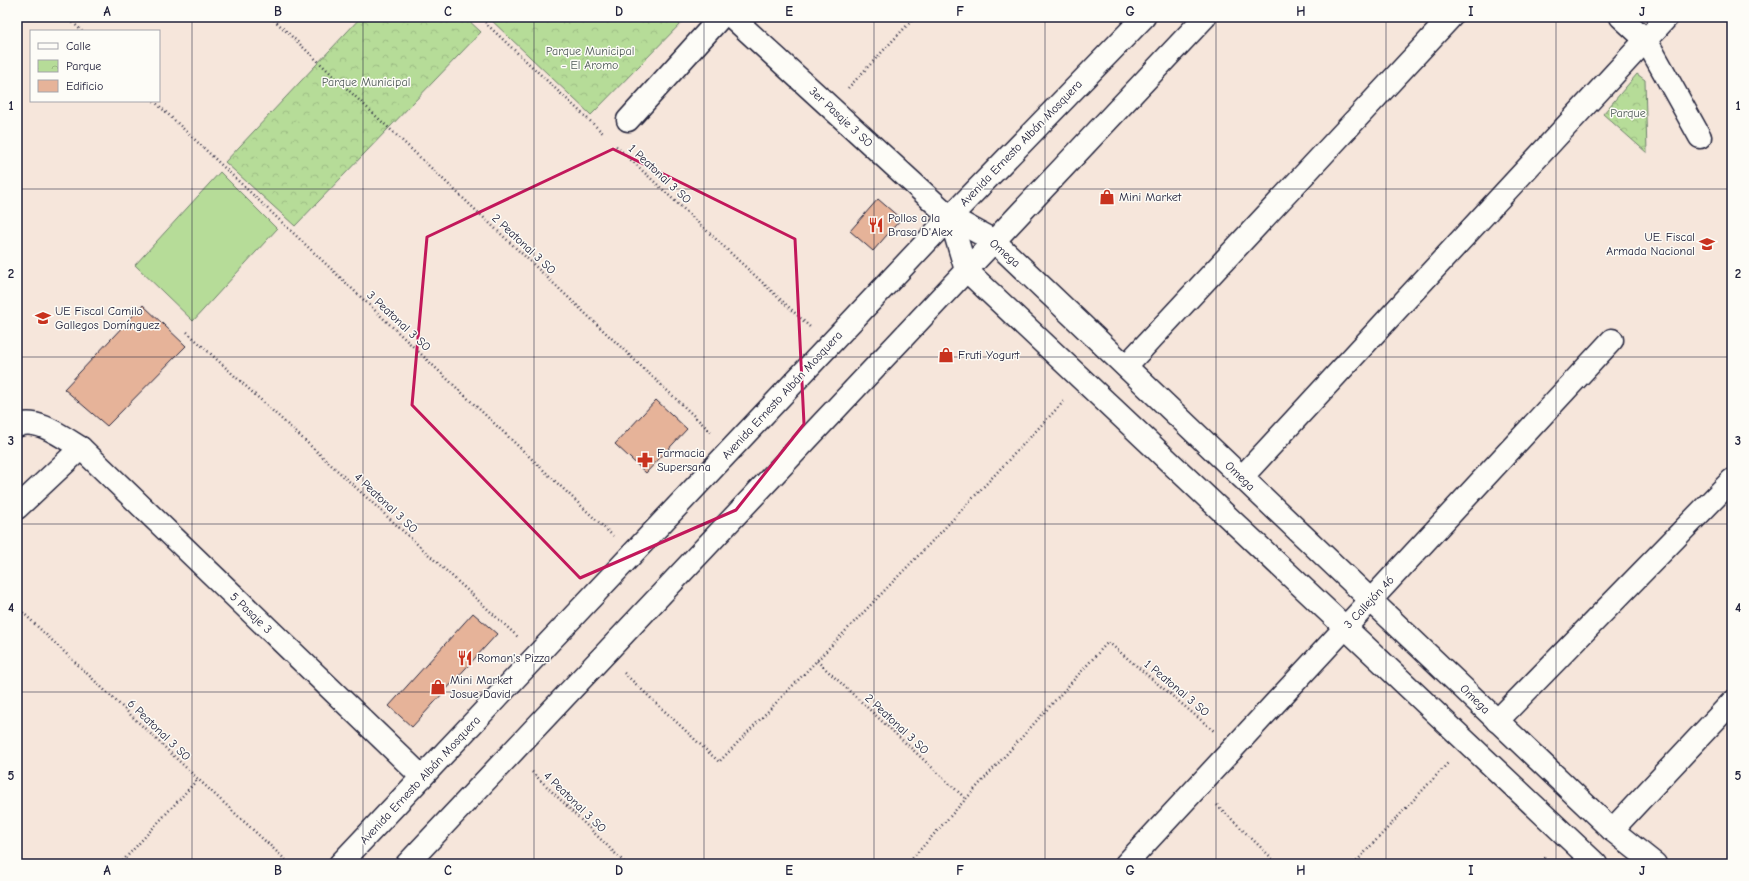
<svg xmlns="http://www.w3.org/2000/svg" width="1749" height="881" font-family="'Comic Neue',sans-serif">
  <style>
    .park { fill: url(#park-crowns); stroke: #6c7f6a }
    .pitch { fill: #b6dc98; stroke: #6c7f6a }
    .building { fill: #e6b399; stroke: #22223b }
    .lines { fill: none; stroke-linecap: round; stroke-linejoin: round }
    .minor-casing { stroke: #22223b; stroke-width: 25 }
    .path { stroke: #22223b; stroke-width: 2.5; stroke-dasharray: 1 3; stroke-linecap: butt }
    .minor { stroke: #fdfcf7; stroke-width: 22 }
    .marked { fill: none; stroke: #c2185b; stroke-width: 3; stroke-linejoin: round }
    .grid { fill: none; stroke: #22223b; stroke-width: 1; stroke-opacity: 0.55 }
    .labels { text-anchor: middle; stroke-width: 3; stroke-linejoin: round; paint-order: stroke }
    .park-label { font-size: 12px; fill: #4e5a57; stroke: #fdfcf7 }
    .street-label { font-size: 12px; fill: #22223b; stroke: #fdfcf7 }
    .poi-label { font-size: 12px; fill: #22223b; stroke: #fdfcf7; text-anchor: start }
    .neatline { fill: none; stroke: #22223b; stroke-width: 1.5 }
    .grid-label { font-size: 13px; text-anchor: middle; font-weight: bold; fill: #22223b }
  </style>
  <defs>
    <pattern id="park-crowns" width="20" height="18" patternUnits="userSpaceOnUse"><rect width="20" height="18" fill="#b6dc98"/><path d="M2 6a3 3 0 1 1 6 0M12 15a3 3 0 1 1 6 0" fill="none" stroke="#9cbc84"/></pattern>
  </defs>
  <rect width="100%" height="100%" fill="#f6e6db"/>
  <filter id="ink" filterUnits="userSpaceOnUse"><feTurbulence type="fractalNoise" baseFrequency=".025" numOctaves="2"/><feDisplacementMap in="SourceGraphic" scale="8" xChannelSelector="R" yChannelSelector="G"/><feConvolveMatrix kernelMatrix="1 2 1 2 8 2 1 2 1" color-interpolation-filters="sRGB"/></filter>
  <g filter="url(#ink)">
    <!-- park -->
    <g class="park">
      <path d="M 361,17 L 465,17 L 481,32 L 295,226 L 225,162 Z"/>
      <path d="M 488,17 L 687,17 L 591,115 Z"/>
      <path d="M 1637,74 L 1645,80 L 1647,153 L 1603,114 Z"/>
    </g>
    <!-- pitch -->
    <path class="pitch" d="M 220,172 L 277,229 L 193,321 L 135,265 Z"/>
    <!-- building -->
    <g class="building">
      <path d="M 878,199 L 901,219 L 873,251 L 850,231 Z"/>
      <path d="M 143,305 L 186,346 L 107,426 L 64,389 Z"/>
      <path d="M 656,400 L 687,429 L 646,473 L 615,444 Z"/>
      <path d="M 473,613 L 497,634 L 412,727 L 389,706 Z"/>
    </g>
    <g class="lines">
      <defs>
        <g id="minor">
          <path d="M 732,17 L 950,217 L 994,241 L 1612,830 L 1655,864"/>
          <path d="M 1621,17 L 1646,40 L 1700,137"/>
          <path d="M 628,120 L 721,17"/>
          <path d="M 950,217 L 966,270 L 1596,864"/>
          <path d="M 1126,366 L 1451,17"/>
          <path d="M 17,426 C 36,416 64,438 81,448 L 422,777"/>
          <path d="M 1242,477 L 1667,17"/>
          <path d="M 17,508 L 81,448"/>
          <path d="M 1497,721 L 1732,480"/>
          <path d="M 1612,830 L 1732,702"/>
          <path d="M 340,864 L 950,217 L 1144,17"/>
          <path d="M 407,864 L 1205,17"/>
          <path d="M 1126,864 L 1612,340"/>
        </g>
      </defs>
      <!-- minor casing -->
      <use href="#minor" class="minor-casing"/>
      <!-- path -->
      <g class="path">
        <path d="M 67,17 L 82,31"/>
        <path d="M 271,17 L 711,432"/>
        <path d="M 479,17 L 604,134"/>
        <path d="M 848,88 L 915,17"/>
        <path d="M 154,101 L 613,536"/>
        <path d="M 616,146 L 810,327"/>
        <path d="M 187,332 L 518,637"/>
        <path d="M 17,607 L 198,779 L 290,864"/>
        <path d="M 817,661 L 966,799"/>
        <path d="M 624,673 L 719,762 L 941,532 L 1065,400"/>
        <path d="M 532,772 L 626,864"/>
        <path d="M 1217,805 L 1278,864"/>
        <path d="M 120,864 L 198,779"/>
        <path d="M 907,864 L 1108,642 L 1214,731"/>
        <path d="M 1354,864 L 1448,763"/>
        <path d="M 1539,864 L 1547,856"/>
      </g>
      <!-- minor -->
      <use href="#minor" class="minor"/>
    </g>
  </g>
  <!-- marked area -->
  <path class="marked" d="M 613,149 L 795,239 L 804,424 L 736,510 L 580,578 L 412,405 L 427,237 Z"/>
  <!-- grid -->
  <path class="grid" d="M 192,17 L 192,864M 363,17 L 363,864M 534,17 L 534,864M 704,17 L 704,864M 874,17 L 874,864M 1045,17 L 1045,864M 1216,17 L 1216,864M 1386,17 L 1386,864M 1556,17 L 1556,864M 17,189 L 1732,189M 17,357 L 1732,357M 17,524 L 1732,524M 17,692 L 1732,692"/>
  <!-- icons -->
  <defs>
    <symbol id="shop-bare" viewBox="-9 -9 18 18"><path d="M-5-2.5h2.3a2.7 3.5 0 0 1 5.4 0H5L5.5 6h-11ZM-1.5-2.5h3a1.5 2.3 0 0 0-3 0Z" fill="#c8321e" stroke="#fdfcf7" stroke-width="2.5" paint-order="stroke"/></symbol>
    <symbol id="restaurant-bare" viewBox="-9 -9 18 18"><path d="M-5-6h1v4h1v-4h1v4h1v-4h1v5L-1.5 .5V6h-2V.5L-5-1ZM5-6V6H3V1.5H1.5Q1.5-4 5-6Z" fill="#c8321e" stroke="#fdfcf7" stroke-width="2.5" paint-order="stroke"/></symbol>
    <symbol id="school-bare" viewBox="-9 -9 18 18"><path d="M0-5L7-2L0 1L-7-2ZM-4 1L0 2.5L4 1V4Q0 6-4 4Z" fill="#c8321e" stroke="#fdfcf7" stroke-width="2.5" paint-order="stroke"/></symbol>
    <symbol id="pharmacy-bare" viewBox="-9 -9 18 18"><path d="M-2-6h4v4h4v4h-4v4h-4v-4h-4v-4h4Z" fill="#c8321e" stroke="#fdfcf7" stroke-width="2.5" paint-order="stroke"/></symbol>
  </defs>
  <g fill-rule="evenodd">
    <use href="#shop-bare" x="1096" y="186" width="22" height="22"/>
    <use href="#restaurant-bare" x="865" y="214" width="22" height="22"/>
    <use href="#school-bare" x="1696" y="233" width="22" height="22"/>
    <use href="#school-bare" x="32" y="307" width="22" height="22"/>
    <use href="#shop-bare" x="935" y="344" width="22" height="22"/>
    <use href="#pharmacy-bare" x="634" y="449" width="22" height="22"/>
    <use href="#restaurant-bare" x="454" y="647" width="22" height="22"/>
    <use href="#shop-bare" x="427" y="676" width="22" height="22"/>
  </g>
  <g class="labels">
    <!-- park labels -->
    <g class="park-label">
      <text x="590" y="55">Parque Municipal<tspan x="590" dy="14">- El Aromo</tspan></text>
      <text x="366" y="86">Parque Municipal</text>
      <text x="1628" y="117">Parque</text>
    </g>
    <!-- street labels -->
    <g class="street-label">
      <text transform="translate(841 117) rotate(43)" y="4">3er Pasaje 3 SO</text>
      <text transform="translate(1021 143) rotate(-46)" y="4">Avenida Ernesto Albán Mosquera</text>
      <text transform="translate(660 174) rotate(43)" y="4">1 Peatonal 3 SO</text>
      <text transform="translate(524 244) rotate(43)" y="4">2 Peatonal 3 SO</text>
      <text transform="translate(1005 253) rotate(41)" y="4">Omega</text>
      <text transform="translate(399 321) rotate(43)" y="4">3 Peatonal 3 SO</text>
      <text transform="translate(782 395) rotate(-47)" y="4">Avenida Ernesto Albán Mosquera</text>
      <text transform="translate(1240 476) rotate(44)" y="4">Omega</text>
      <text transform="translate(386 503) rotate(43)" y="4">4 Peatonal 3 SO</text>
      <text transform="translate(1369 602) rotate(-47)" y="4">3 Callejón 46</text>
      <text transform="translate(251 613) rotate(44)" y="4">5 Pasaje 3</text>
      <text transform="translate(1177 688) rotate(40)" y="4">1 Peatonal 3 SO</text>
      <text transform="translate(1475 699) rotate(44)" y="4">Omega</text>
      <text transform="translate(897 724) rotate(43)" y="4">2 Peatonal 3 SO</text>
      <text transform="translate(159 730) rotate(44)" y="4">6 Peatonal 3 SO</text>
      <text transform="translate(420 780) rotate(-47)" y="4">Avenida Ernesto Albán Mosquera</text>
      <text transform="translate(575 802) rotate(44)" y="4">4 Peatonal 3 SO</text>
    </g>
    <!-- poi labels -->
    <g class="poi-label">
      <text x="1119" y="201">Mini Market</text>
      <text x="888" y="222">Pollos a la<tspan x="888" dy="14">Brasa D'Alex</tspan></text>
      <text x="1695" y="241" text-anchor="end">UE. Fiscal<tspan x="1695" dy="14">Armada Nacional</tspan></text>
      <text x="55" y="315">UE Fiscal Camilo<tspan x="55" dy="14">Gallegos Domínguez</tspan></text>
      <text x="958" y="359">Fruti Yogurt</text>
      <text x="657" y="457">Farmacia<tspan x="657" dy="14">Supersana</tspan></text>
      <text x="477" y="662">Roman's Pizza</text>
      <text x="450" y="684">Mini Market<tspan x="450" dy="14">Josue David</tspan></text>
    </g>
  </g>
  <!-- margin -->
  <rect width="1749" height="881" fill="none" stroke="#fdfcf7" stroke-width="44"/>
  <!-- legend -->
  <rect x="30" y="30" width="130" height="72" fill="#fdfcf7" stroke="#a5a5ac"/>
  <rect x="38" y="43" width="20" height="6" fill="#fdfcf7" stroke="#a5a5ac"/>
  <text x="66" y="50" font-size="12" fill="#22223b">Calle</text>
  <rect x="38" y="60" width="20" height="12" fill="url(#park-crowns)" stroke="#a5a5ac"/>
  <text x="66" y="70" font-size="12" fill="#22223b">Parque</text>
  <rect x="38" y="80" width="20" height="12" fill="#e6b399" stroke="#a5a5ac"/>
  <text x="66" y="90" font-size="12" fill="#22223b">Edificio</text>
  <rect x="22" y="22" width="1705" height="837" class="neatline"/>
  <g class="grid-label">
    <text x="107" y="16">A</text>
    <text x="278" y="16">B</text>
    <text x="448" y="16">C</text>
    <text x="619" y="16">D</text>
    <text x="789" y="16">E</text>
    <text x="960" y="16">F</text>
    <text x="1130" y="16">G</text>
    <text x="1301" y="16">H</text>
    <text x="1471" y="16">I</text>
    <text x="1642" y="16">J</text>
    <text x="11" y="110">1</text>
    <text x="1738" y="110">1</text>
    <text x="11" y="278">2</text>
    <text x="1738" y="278">2</text>
    <text x="11" y="445">3</text>
    <text x="1738" y="445">3</text>
    <text x="11" y="612">4</text>
    <text x="1738" y="612">4</text>
    <text x="11" y="780">5</text>
    <text x="1738" y="780">5</text>
    <text x="107" y="875">A</text>
    <text x="278" y="875">B</text>
    <text x="448" y="875">C</text>
    <text x="619" y="875">D</text>
    <text x="789" y="875">E</text>
    <text x="960" y="875">F</text>
    <text x="1130" y="875">G</text>
    <text x="1301" y="875">H</text>
    <text x="1471" y="875">I</text>
    <text x="1642" y="875">J</text>
  </g>
</svg>
